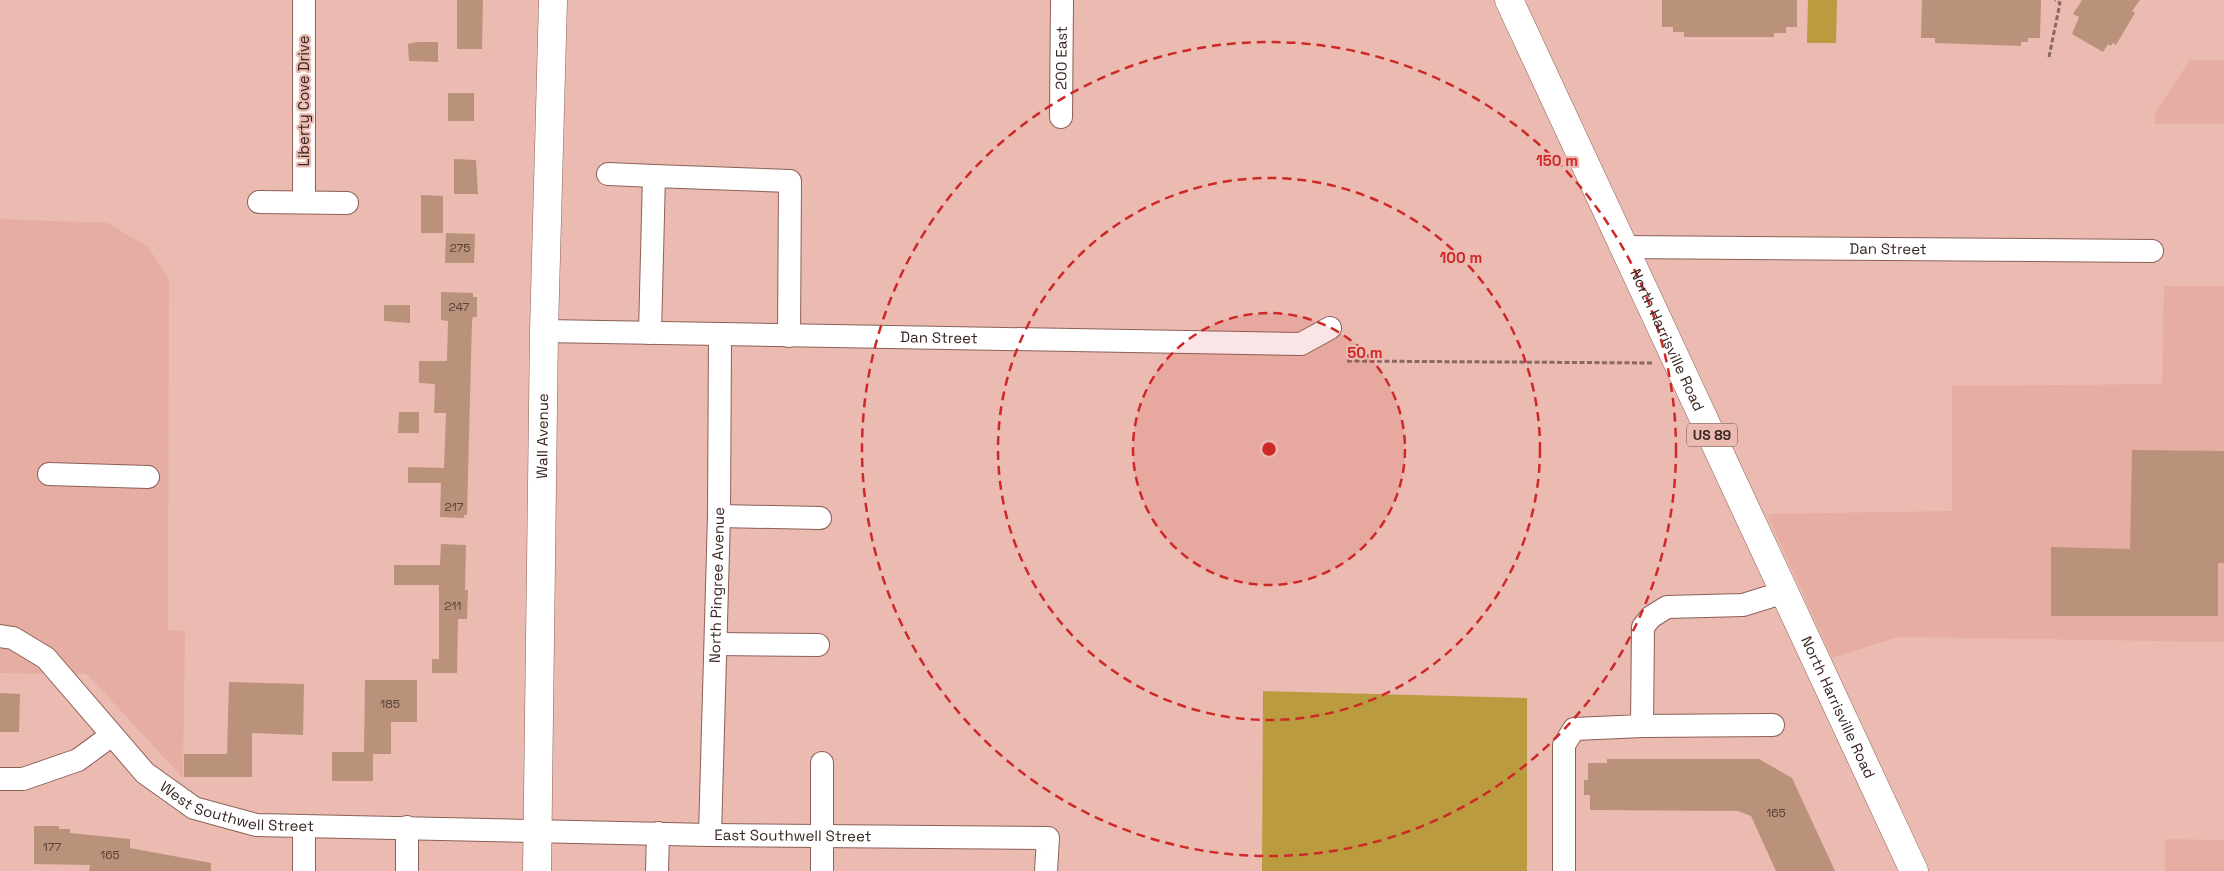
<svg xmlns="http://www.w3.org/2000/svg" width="2224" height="871" font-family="'Space Grotesk',sans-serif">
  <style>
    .built { fill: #e6aea3 }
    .green { fill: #ba9b3f }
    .building { fill: #ba927b }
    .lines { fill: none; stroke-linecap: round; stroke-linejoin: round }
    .minor-casing { stroke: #8c6058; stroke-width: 24 }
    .major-casing { stroke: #8c6058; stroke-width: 29 }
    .path { stroke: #8a6963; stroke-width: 3; stroke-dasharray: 5 2.5; stroke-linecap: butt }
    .minor { stroke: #fff; stroke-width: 22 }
    .major { stroke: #fff; stroke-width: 28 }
    .ring { fill: none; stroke: #ce2828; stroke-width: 2.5; stroke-dasharray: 9 6 }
    .labels { text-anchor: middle; stroke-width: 4.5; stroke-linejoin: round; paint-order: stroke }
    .number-label { font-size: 12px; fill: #594138 }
    .shield { fill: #ebbab1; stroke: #6e524d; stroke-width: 1 }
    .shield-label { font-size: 14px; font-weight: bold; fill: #392622 }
    .street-label { font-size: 15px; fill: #392622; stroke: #ebbab1 }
    .centre { fill: #ce2828; stroke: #ebbab1; stroke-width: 2.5 }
    .ring-label { font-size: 15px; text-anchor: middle; font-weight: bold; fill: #ce2828; stroke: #ebbab1; stroke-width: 4.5; stroke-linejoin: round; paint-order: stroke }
  </style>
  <rect width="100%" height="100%" fill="#ebbab1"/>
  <!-- built -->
  <g class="built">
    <path d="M 2190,60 L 2224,60 L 2224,124 L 2155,124 L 2155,113 Z"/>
    <path d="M 0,219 L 108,223 L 148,247 L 169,279 L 168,630 L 185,631 L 183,778 L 87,674 L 0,673 Z"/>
    <path d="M 2164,286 L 2224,286 L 2224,642 L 1898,637 L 1832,658 L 1767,514 L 1952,511 L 1952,386 L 2162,384 Z"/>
    <path d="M 2165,839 L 2224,840 L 2224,871 L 2165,871 Z"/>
  </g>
  <!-- green -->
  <g class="green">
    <path d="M 1808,0 L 1837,0 L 1836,43 L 1807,43 Z"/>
    <path d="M 1263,691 L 1527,698 L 1527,871 L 1262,871 Z"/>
  </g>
  <!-- building -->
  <g class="building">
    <path d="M 457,0 L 483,0 L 482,49 L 457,49 Z"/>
    <path d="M 1662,0 L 1797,0 L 1797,27 L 1786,27 L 1786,33 L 1774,33 L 1774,37 L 1684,37 L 1684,32 L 1673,32 L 1673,27 L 1662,27 Z"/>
    <path d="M 1922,0 L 2041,0 L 2040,38 L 2028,38 L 2028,42 L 2021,42 L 2021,46 L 1935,43 L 1935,38 L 1921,38 Z"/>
    <path d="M 2082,0 L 2140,0 L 2132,11 L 2135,13 L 2116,45 L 2113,43 L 2111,46 L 2108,44 L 2103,52 L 2072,34 L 2079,17 L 2073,14 Z"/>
    <path d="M 417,42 L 438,42 L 438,62 L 409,61 L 408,44 Z"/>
    <rect x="448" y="93" width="26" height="28"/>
    <path d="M 454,159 L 476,160 L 478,194 L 454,194 Z"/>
    <path d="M 421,195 L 443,196 L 443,233 L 421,233 Z"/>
    <path d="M 446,233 L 475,234 L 474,263 L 445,263 Z"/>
    <path d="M 441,292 L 473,293 L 473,297 L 477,297 L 477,317 L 473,317 L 472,321 L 467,515 L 464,515 L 464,518 L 440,517 L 441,483 L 408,483 L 408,467 L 444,468 L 446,413 L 434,413 L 435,384 L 419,383 L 419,361 L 447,361 L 448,321 L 441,320 Z"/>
    <path d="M 384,305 L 410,305 L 410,323 L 384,321 Z"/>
    <path d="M 399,412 L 419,412 L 419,433 L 398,433 Z"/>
    <path d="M 2132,450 L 2224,451 L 2224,563 L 2218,563 L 2218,616 L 2051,616 L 2051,547 L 2130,549 Z"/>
    <path d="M 441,544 L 466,545 L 465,590 L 468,590 L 467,619 L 458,619 L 457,673 L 432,673 L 432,659 L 439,659 L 439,585 L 394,585 L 394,565 L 440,565 Z"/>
    <path d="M 365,680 L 417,680 L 417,722 L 391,722 L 391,754 L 373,754 L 373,781 L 332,781 L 332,752 L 364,752 Z"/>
    <path d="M 229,682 L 304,684 L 303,735 L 252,733 L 252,777 L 184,777 L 184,754 L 227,754 Z"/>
    <path d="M 0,693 L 20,694 L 19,732 L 0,732 Z"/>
    <path d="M 1607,759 L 1759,759 L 1792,778 L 1835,871 L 1776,871 L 1751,816 L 1738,811 L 1590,810 L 1590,795 L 1584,795 L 1584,780 L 1588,780 L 1588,763 L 1607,763 Z"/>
    <path d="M 34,826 L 59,826 L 59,829 L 70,829 L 70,833 L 130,839 L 130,848 L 211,863 L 211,871 L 89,871 L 90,865 L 34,864 Z"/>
  </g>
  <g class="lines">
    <defs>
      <g id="minor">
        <path d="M 304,0 L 304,202"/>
        <path id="s1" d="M 1061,117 L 1062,0"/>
        <path d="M 608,174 L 654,176"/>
        <path d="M 259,202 L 347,203"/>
        <path id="s2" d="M 1624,247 L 2152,251"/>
        <path id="s3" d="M 544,331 L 1301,344 L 1330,328"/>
        <path d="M 650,333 L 654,176 L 790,181 L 789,336"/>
        <path d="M 49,474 L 148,477"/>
        <path d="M 719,516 L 820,518"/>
        <path id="s4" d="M 0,636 L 13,638 L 46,658 L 145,773 L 194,808 L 256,825 L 710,835 L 1048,838 L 1046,871"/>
        <path d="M 716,644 L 818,645"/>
        <path d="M 1642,726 L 1773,725"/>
        <path d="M 822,763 L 822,871"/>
        <path d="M 0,779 L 23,779 L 78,760 L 112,735"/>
        <path id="s5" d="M 710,835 L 719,516 L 720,335"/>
        <path d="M 304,871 L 304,826"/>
        <path d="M 407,871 L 407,827"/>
        <path d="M 657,871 L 658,833"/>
        <path d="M 1564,871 L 1564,745 L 1574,729 L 1642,726 L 1643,627 L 1651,617 L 1667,607 L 1743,605 L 1785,592"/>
      </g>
      <g id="major">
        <path id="s6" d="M 1509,0 L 1914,871"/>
        <path id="s7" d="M 537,871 L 544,331 L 553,0"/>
      </g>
    </defs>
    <!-- minor casing -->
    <use href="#minor" class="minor-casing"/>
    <!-- major casing -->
    <use href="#major" class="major-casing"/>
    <!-- path -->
    <g class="path">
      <path d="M 2049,57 L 2060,3 L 2055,0"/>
      <path d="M 1347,361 L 1654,363"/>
    </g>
    <!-- minor -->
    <use href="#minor" class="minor"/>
    <!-- major -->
    <use href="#major" class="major"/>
  </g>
  <!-- distance rings -->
  <circle cx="1269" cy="449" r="136" fill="#ce2828" fill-opacity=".12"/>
  <g class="ring">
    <circle cx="1269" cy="449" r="136"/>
    <circle cx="1269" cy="449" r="271"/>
    <circle cx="1269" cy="449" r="407"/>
  </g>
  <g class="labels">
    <!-- number labels -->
    <g class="number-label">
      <text x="460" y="252">275</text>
      <text x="459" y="311">247</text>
      <text x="454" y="511">217</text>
      <text x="453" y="610">211</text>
      <text x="390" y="708">185</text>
      <text x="1776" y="817">165</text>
      <text x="52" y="851">177</text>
      <text x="110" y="859">165</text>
    </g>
    <!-- shield labels -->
    <rect class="shield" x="1687" y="423.5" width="50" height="23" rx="4"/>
    <g class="shield-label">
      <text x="1712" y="440">US 89</text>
    </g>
    <!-- street labels -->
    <g class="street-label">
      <text dy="5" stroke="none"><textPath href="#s1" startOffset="59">200 East</textPath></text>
      <text transform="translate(304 101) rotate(-90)" y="5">Liberty Cove Drive</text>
      <text dy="5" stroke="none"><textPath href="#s2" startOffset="264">Dan Street</textPath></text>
      <text dy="5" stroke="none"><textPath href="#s3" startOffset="395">Dan Street</textPath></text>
      <text dy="5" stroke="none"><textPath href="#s6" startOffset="375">North Harrisville Road</textPath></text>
      <text dy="5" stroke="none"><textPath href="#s7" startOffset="435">Wall Avenue</textPath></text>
      <text dy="5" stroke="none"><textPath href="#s5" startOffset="250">North Pingree Avenue</textPath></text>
      <text dy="5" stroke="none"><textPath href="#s6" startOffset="780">North Harrisville Road</textPath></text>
      <text dy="5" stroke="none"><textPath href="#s4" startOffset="305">West Southwell Street</textPath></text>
      <text dy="5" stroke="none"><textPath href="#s4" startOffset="865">East Southwell Street</textPath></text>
    </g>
  </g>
  <circle cx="1269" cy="449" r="8" class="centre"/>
  <g class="ring-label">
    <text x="1557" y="166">150 m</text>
    <text x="1461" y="263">100 m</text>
    <text x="1365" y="358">50 m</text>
  </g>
</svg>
